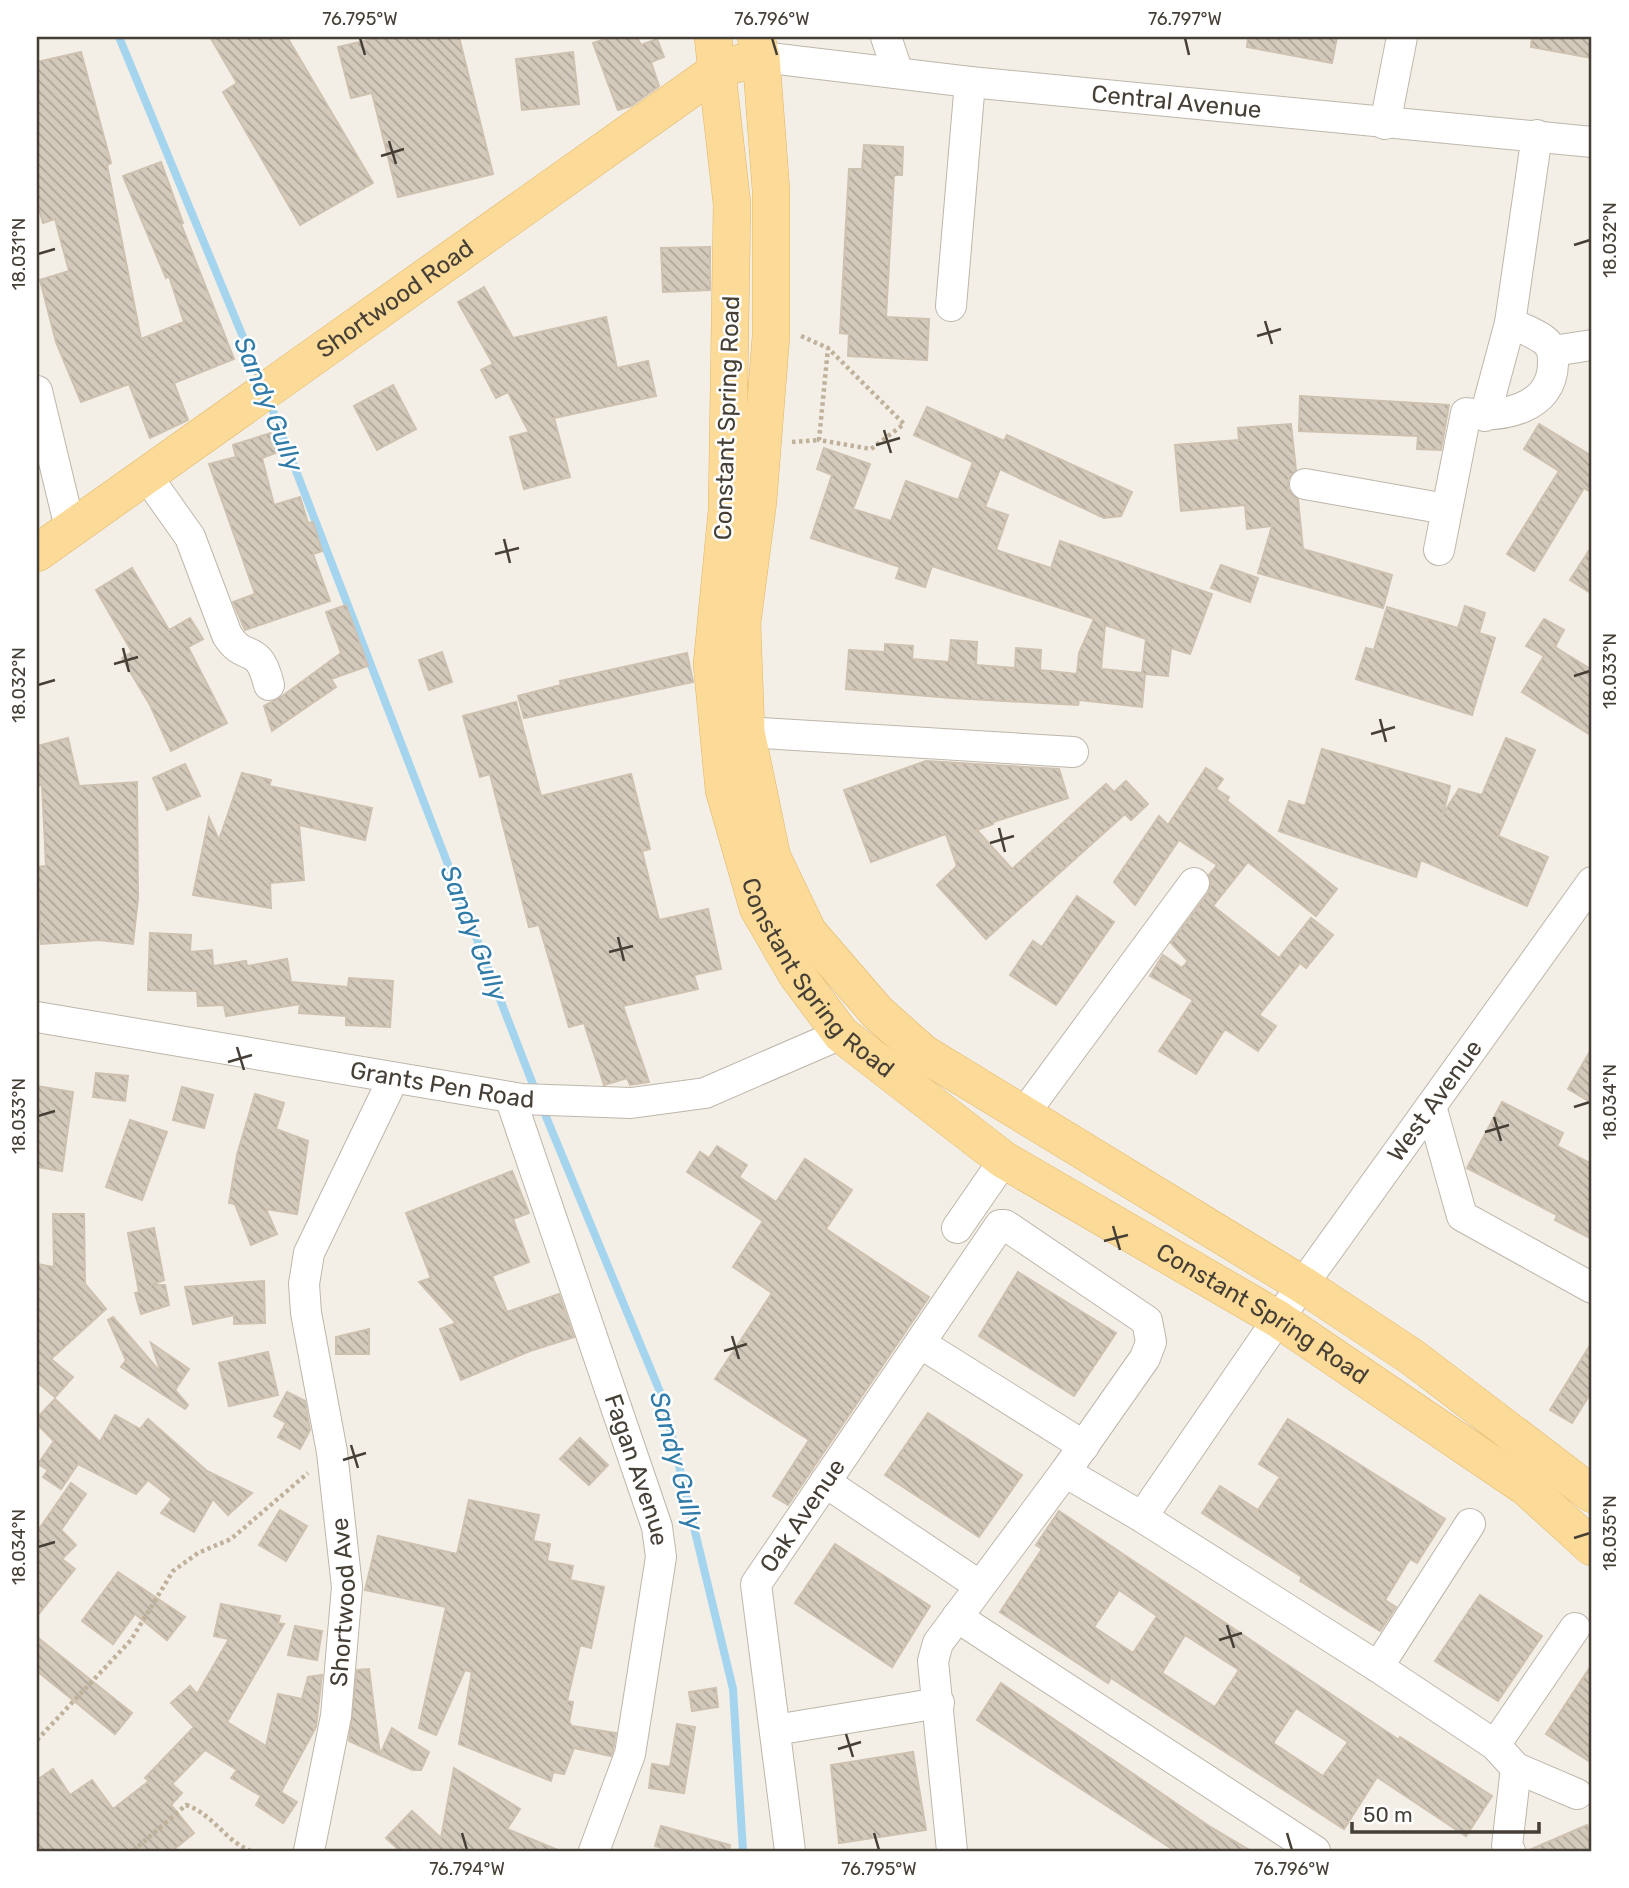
<svg xmlns="http://www.w3.org/2000/svg" width="1629" height="1888" font-family="Rubik,sans-serif">
  <style>
    .lines { fill: none; stroke-linecap: round; stroke-linejoin: round }
    .stream { stroke: #a4d4ee; stroke-width: 8 }
    .building { fill: url(#building-back-hatch); stroke: #cfc1b0; stroke-width: 2; fill-rule: evenodd }
    .minor-casing { stroke: #beb6aa; stroke-width: 32 }
    .major-casing { stroke: #e1b667; stroke-width: 38 }
    .path { stroke: #c0b19b; stroke-width: 4.5; stroke-dasharray: 3.5 3.5; stroke-linecap: butt }
    .minor { stroke: #fff; stroke-width: 30 }
    .major { stroke: #fcda97; stroke-width: 37 }
    .ticks { fill: none; stroke: #463f36; stroke-width: 2.5 }
    .labels { text-anchor: middle; stroke-width: 5; stroke-linejoin: round; paint-order: stroke }
    .street-label { font-size: 24px; fill: #463f36; stroke: #fff }
    .water-label { font-size: 26px; font-style: italic; fill: #307ba7; stroke: #fff }
    .neatline { fill: none; stroke: #463f36; stroke-width: 2.5 }
    .ticks-label { font-size: 18px; text-anchor: middle; fill: #463f36 }
  </style>
  <defs>
    <pattern id="building-back-hatch" width="6" height="6" patternUnits="userSpaceOnUse" patternTransform="scale(1.75)"><rect width="6" height="6" fill="#d4cabc"/><path d="M-1 5l2 2M0 0l6 6M5-1l2 2" fill="none" stroke="#aea59a"/></pattern>
  </defs>
  <rect width="100%" height="100%" fill="#f3efe7"/>
  <g class="lines">
    <!-- stream -->
    <g class="stream">
      <path d="M 119,37 L 262,383"/>
      <path d="M 269,401 L 537,1095"/>
      <path d="M 542,1107 L 663,1399 L 733,1689 L 743,1851"/>
    </g>
  </g>
  <!-- building -->
  <g class="building">
    <path d="M 210,37 L 287,37 L 373,183 L 300,225 L 223,92 L 237,83 Z"/>
    <path d="M 381,37 L 459,37 L 493,174 L 398,197 L 372,93 L 351,98 L 338,47 Z"/>
    <path d="M 610,37 L 637,37 L 641,45 L 657,39 L 664,57 L 651,62 L 659,86 L 631,106 L 618,110 L 593,43 Z"/>
    <path d="M 1248,37 L 1337,37 L 1332,63 L 1247,47 Z"/>
    <path d="M 1532,37 L 1592,37 L 1592,58 L 1531,47 Z"/>
    <path d="M 81,52 L 111,163 L 107,165 L 141,339 L 184,322 L 169,276 L 166,278 L 123,176 L 161,162 L 183,223 L 181,224 L 234,359 L 174,383 L 188,420 L 150,438 L 129,384 L 81,402 L 56,342 L 40,280 L 69,271 L 55,219 L 43,223 L 37,202 L 37,62 Z"/>
    <path d="M 573,52 L 579,104 L 522,110 L 516,59 Z"/>
    <path d="M 864,145 L 903,147 L 902,175 L 894,175 L 886,317 L 929,319 L 927,360 L 848,356 L 849,334 L 840,333 L 849,169 L 862,169 Z"/>
    <path d="M 710,247 L 710,290 L 663,292 L 661,248 Z"/>
    <path d="M 484,287 L 513,338 L 606,317 L 617,368 L 648,361 L 656,396 L 554,418 L 570,477 L 524,489 L 510,437 L 529,432 L 508,392 L 496,398 L 481,370 L 493,364 L 458,302 Z"/>
    <path d="M 393,385 L 416,429 L 377,450 L 354,406 Z"/>
    <path d="M 1300,396 L 1449,405 L 1441,450 L 1417,449 L 1418,436 L 1299,431 Z"/>
    <path d="M 927,407 L 1004,441 L 1007,435 L 1132,492 L 1121,516 L 1104,518 L 1000,469 L 985,507 L 1008,515 L 996,550 L 1051,568 L 1060,541 L 1212,594 L 1190,654 L 1171,648 L 1168,676 L 1145,674 L 1142,707 L 1079,700 L 1078,705 L 951,698 L 846,689 L 849,650 L 885,652 L 885,644 L 913,646 L 912,659 L 949,662 L 951,640 L 977,642 L 976,665 L 1015,668 L 1016,648 L 1041,650 L 1040,670 L 1077,674 L 1079,653 L 1094,619 L 932,566 L 925,587 L 896,578 L 900,567 L 811,538 L 832,475 L 817,469 L 824,448 L 870,464 L 853,509 L 891,521 L 906,481 L 958,500 L 973,462 L 914,435 ZM 1105,625 L 1146,639 L 1142,673 L 1101,669 Z"/>
    <path d="M 1291,424 L 1296,470 L 1288,480 L 1288,489 L 1298,500 L 1303,549 L 1392,575 L 1383,608 L 1258,573 L 1272,526 L 1247,529 L 1245,505 L 1181,511 L 1175,445 L 1239,440 L 1238,428 Z"/>
    <path d="M 1539,424 L 1592,456 L 1592,493 L 1584,488 L 1534,571 L 1507,554 L 1559,471 L 1524,449 Z"/>
    <path d="M 274,432 L 281,451 L 262,458 L 274,505 L 300,497 L 308,523 L 313,522 L 322,551 L 313,554 L 330,601 L 245,630 L 233,602 L 255,594 L 209,464 L 236,457 L 233,445 Z"/>
    <path d="M 1592,546 L 1592,594 L 1570,580 Z"/>
    <path d="M 1221,565 L 1258,578 L 1250,602 L 1211,588 Z"/>
    <path d="M 132,568 L 169,630 L 190,618 L 203,639 L 188,647 L 227,723 L 171,751 L 150,705 L 122,658 L 132,652 L 96,590 Z"/>
    <path d="M 346,605 L 368,666 L 331,679 L 336,687 L 272,731 L 264,706 L 281,697 L 341,653 L 326,612 Z"/>
    <path d="M 1465,606 L 1485,613 L 1479,633 L 1495,638 L 1472,715 L 1356,679 L 1366,648 L 1374,650 L 1387,607 L 1458,628 Z"/>
    <path d="M 1544,619 L 1564,630 L 1555,647 L 1592,670 L 1592,736 L 1522,692 L 1544,656 L 1526,646 Z"/>
    <path d="M 442,652 L 452,682 L 429,690 L 419,660 Z"/>
    <path d="M 687,653 L 693,682 L 524,718 L 518,696 L 561,685 L 560,681 Z"/>
    <path d="M 516,702 L 541,796 L 631,774 L 650,849 L 642,851 L 659,920 L 708,909 L 721,969 L 694,975 L 698,989 L 623,1006 L 649,1082 L 630,1085 L 627,1078 L 604,1085 L 584,1023 L 569,1027 L 539,925 L 529,927 L 490,774 L 480,777 L 463,716 Z"/>
    <path d="M 68,738 L 79,786 L 137,782 L 138,898 L 133,944 L 99,940 L 41,944 L 37,867 L 46,866 L 42,785 L 37,786 L 37,746 Z"/>
    <path d="M 1506,738 L 1535,750 L 1498,836 L 1548,857 L 1527,906 L 1421,860 L 1416,877 L 1279,831 L 1289,801 L 1305,806 L 1322,749 L 1450,786 L 1443,814 L 1459,789 L 1482,795 Z"/>
    <path d="M 926,761 L 1059,769 L 1068,798 L 993,822 L 993,824 L 977,830 L 1012,869 L 1106,784 L 1114,792 L 1126,781 L 1148,804 L 1131,820 L 1125,814 L 986,939 L 937,885 L 957,866 L 946,834 L 871,862 L 844,790 Z"/>
    <path d="M 185,764 L 200,796 L 167,810 L 153,778 Z"/>
    <path d="M 1206,768 L 1223,779 L 1216,789 L 1229,797 L 1227,801 L 1337,889 L 1316,916 L 1248,862 L 1213,906 L 1279,958 L 1311,918 L 1333,935 L 1306,968 L 1300,963 L 1259,1015 L 1276,1026 L 1258,1051 L 1225,1029 L 1196,1074 L 1159,1051 L 1193,1000 L 1150,976 L 1163,955 L 1182,968 L 1188,961 L 1171,943 L 1208,893 L 1211,884 L 1209,875 L 1217,865 L 1179,840 L 1135,905 L 1114,882 L 1159,816 L 1168,825 Z"/>
    <path d="M 242,773 L 271,780 L 269,786 L 372,808 L 365,840 L 299,825 L 304,880 L 270,883 L 271,908 L 193,895 L 209,818 L 219,840 Z"/>
    <path d="M 1077,896 L 1114,922 L 1056,1005 L 1010,975 L 1033,941 L 1042,947 Z"/>
    <path d="M 150,933 L 191,935 L 190,952 L 212,950 L 213,966 L 246,961 L 247,966 L 287,959 L 291,982 L 348,987 L 349,978 L 393,981 L 390,1027 L 346,1025 L 346,1016 L 299,1013 L 300,1004 L 226,1016 L 224,1005 L 198,1006 L 197,991 L 148,990 Z"/>
    <path d="M 1592,1048 L 1592,1103 L 1568,1089 Z"/>
    <path d="M 96,1073 L 128,1076 L 125,1101 L 93,1097 Z"/>
    <path d="M 37,1086 L 73,1092 L 62,1171 L 37,1167 Z"/>
    <path d="M 182,1087 L 213,1095 L 204,1128 L 173,1120 Z"/>
    <path d="M 255,1094 L 284,1103 L 276,1129 L 308,1141 L 297,1214 L 266,1209 L 277,1234 L 251,1245 L 235,1204 L 229,1203 L 237,1155 Z"/>
    <path d="M 1502,1102 L 1563,1133 L 1557,1146 L 1592,1164 L 1592,1239 L 1555,1220 L 1557,1215 L 1467,1168 Z"/>
    <path d="M 130,1120 L 167,1132 L 142,1200 L 106,1187 Z"/>
    <path d="M 717,1146 L 747,1165 L 739,1177 L 776,1202 L 805,1159 L 852,1190 L 826,1229 L 929,1297 L 788,1505 L 773,1496 L 809,1440 L 715,1379 L 772,1293 L 733,1267 L 763,1221 L 687,1172 L 700,1152 L 709,1158 Z"/>
    <path d="M 512,1171 L 529,1213 L 513,1219 L 529,1262 L 492,1276 L 507,1312 L 559,1294 L 574,1337 L 530,1351 L 461,1380 L 440,1329 L 456,1323 L 419,1282 L 431,1278 L 406,1213 Z"/>
    <path d="M 53,1214 L 84,1214 L 85,1284 L 106,1309 L 51,1359 L 73,1377 L 55,1397 L 37,1382 L 37,1264 L 54,1267 Z"/>
    <path d="M 154,1228 L 164,1280 L 151,1285 L 165,1285 L 169,1305 L 141,1314 L 135,1293 L 139,1292 L 128,1233 Z"/>
    <path d="M 1018,1272 L 1116,1333 L 1074,1396 L 979,1336 Z"/>
    <path d="M 264,1281 L 265,1323 L 234,1324 L 234,1315 L 193,1324 L 185,1287 Z"/>
    <path d="M 113,1317 L 161,1373 L 151,1343 L 189,1369 L 175,1390 L 188,1405 L 185,1409 L 121,1367 L 126,1360 L 108,1320 Z"/>
    <path d="M 369,1329 L 369,1354 L 336,1354 L 336,1337 Z"/>
    <path d="M 1592,1342 L 1592,1391 L 1572,1423 L 1550,1410 Z"/>
    <path d="M 268,1352 L 278,1395 L 229,1406 L 219,1363 Z"/>
    <path d="M 287,1392 L 305,1401 L 310,1430 L 300,1449 L 278,1437 L 286,1423 L 274,1416 Z"/>
    <path d="M 55,1399 L 100,1442 L 115,1415 L 140,1429 L 148,1419 L 207,1471 L 252,1493 L 228,1515 L 213,1499 L 194,1532 L 161,1513 L 172,1499 L 148,1480 L 136,1494 L 78,1464 L 61,1489 L 43,1477 L 48,1470 L 38,1464 L 54,1441 L 37,1424 L 37,1418 Z"/>
    <path d="M 928,1413 L 1022,1475 L 979,1537 L 885,1475 Z"/>
    <path d="M 1288,1419 L 1445,1519 L 1417,1563 L 1410,1559 L 1385,1600 L 1396,1607 L 1380,1631 L 1300,1581 L 1302,1577 L 1202,1513 L 1220,1486 L 1258,1510 L 1280,1477 L 1259,1464 Z"/>
    <path d="M 580,1438 L 608,1465 L 589,1485 L 560,1459 Z"/>
    <path d="M 71,1483 L 86,1494 L 61,1530 L 76,1545 L 62,1559 L 75,1569 L 37,1616 L 37,1532 Z"/>
    <path d="M 469,1500 L 539,1515 L 533,1541 L 550,1544 L 547,1561 L 573,1566 L 570,1580 L 604,1587 L 591,1648 L 580,1645 L 567,1701 L 573,1702 L 569,1722 L 572,1726 L 616,1733 L 613,1750 L 611,1756 L 574,1748 L 564,1774 L 553,1772 L 551,1781 L 459,1744 L 472,1672 L 465,1670 L 436,1735 L 419,1728 L 446,1607 L 365,1590 L 378,1536 L 457,1554 Z"/>
    <path d="M 280,1510 L 307,1526 L 286,1561 L 259,1545 Z"/>
    <path d="M 1059,1511 L 1399,1740 L 1400,1737 L 1492,1796 L 1466,1836 L 1377,1777 L 1344,1829 L 1111,1678 L 1108,1683 L 1000,1612 L 1042,1549 L 1036,1545 ZM 1119,1590 L 1157,1616 L 1133,1653 L 1094,1627 ZM 1185,1635 L 1239,1670 L 1215,1707 L 1162,1673 ZM 1296,1708 L 1348,1742 L 1323,1776 L 1273,1743 Z"/>
    <path d="M 835,1544 L 930,1606 L 892,1667 L 795,1603 Z"/>
    <path d="M 118,1572 L 185,1617 L 167,1640 L 135,1614 L 113,1644 L 82,1621 Z"/>
    <path d="M 1480,1595 L 1542,1636 L 1498,1701 L 1435,1661 Z"/>
    <path d="M 221,1604 L 280,1616 L 278,1623 L 284,1624 L 227,1722 L 266,1746 L 278,1694 L 302,1699 L 308,1677 L 322,1675 L 316,1727 L 281,1792 L 297,1802 L 283,1823 L 256,1805 L 261,1796 L 231,1778 L 237,1770 L 205,1750 L 172,1784 L 182,1793 L 171,1805 L 194,1833 L 172,1851 L 37,1851 L 37,1780 L 53,1769 L 70,1795 L 92,1780 L 113,1809 L 149,1781 L 145,1778 L 194,1727 L 171,1703 L 190,1686 L 197,1694 L 229,1639 L 214,1636 Z"/>
    <path d="M 295,1626 L 322,1631 L 317,1660 L 288,1655 Z"/>
    <path d="M 37,1637 L 132,1713 L 115,1734 L 37,1671 Z"/>
    <path d="M 1592,1664 L 1592,1763 L 1546,1734 Z"/>
    <path d="M 369,1669 L 380,1755 L 349,1741 L 357,1670 Z"/>
    <path d="M 1001,1683 L 1209,1826 L 1251,1851 L 1175,1851 L 977,1720 Z"/>
    <path d="M 716,1688 L 718,1707 L 692,1711 L 689,1692 Z"/>
    <path d="M 677,1724 L 695,1727 L 684,1793 L 649,1788 L 652,1764 L 670,1767 Z"/>
    <path d="M 392,1728 L 429,1752 L 421,1770 L 413,1770 L 380,1755 Z"/>
    <path d="M 913,1752 L 926,1830 L 839,1843 L 831,1765 Z"/>
    <path d="M 454,1768 L 520,1809 L 507,1829 L 560,1851 L 400,1851 L 386,1838 L 412,1811 L 441,1838 Z"/>
    <path d="M 1587,1825 L 1592,1837 L 1592,1851 L 1527,1851 Z"/>
    <path d="M 661,1826 L 730,1845 L 729,1851 L 675,1851 L 655,1846 Z"/>
  </g>
  <g class="lines">
    <defs>
      <g id="minor">
        <path d="M 886,37 L 898,73"/>
        <path id="s1" d="M 761,57 L 970,82 L 1592,142"/>
        <path d="M 1385,124 L 1402,37"/>
        <path d="M 951,306 L 970,82"/>
        <path d="M 1553,351 L 1592,345"/>
        <path d="M 37,391 L 70,528"/>
        <path d="M 1485,416 L 1510,323"/>
        <path d="M 146,475 L 190,537 L 227,635 C 245,664 258,640 269,685"/>
        <path d="M 1305,484 L 1446,509"/>
        <path d="M 1439,550 L 1466,413 C 1502,418 1552,409 1553,364 C 1553,355 1553,347 1544,340 C 1535,333 1521,328 1510,323 L 1537,135"/>
        <path d="M 746,732 L 1073,752"/>
        <path id="s2" d="M 37,1017 L 522,1099 L 631,1103 L 705,1093 L 841,1034"/>
        <path id="s3" d="M 510,1097 L 657,1527 L 661,1557 L 630,1754 L 594,1851"/>
        <path d="M 1431,1106 L 1462,1216 L 1592,1288"/>
        <path d="M 1023,1115 L 1194,883"/>
        <path d="M 957,1228 L 1004,1160"/>
        <path d="M 920,1343 L 1084,1446"/>
        <path d="M 1065,1472 L 1142,1517 L 1378,1667 L 1495,1745 L 1516,1768 L 1577,1794"/>
        <path d="M 825,1482 L 980,1586"/>
        <path id="s4" d="M 1142,1517 L 1278,1319 L 1592,882"/>
        <path d="M 957,1617 L 1315,1851"/>
        <path d="M 1378,1667 L 1470,1524"/>
        <path d="M 775,1730 L 939,1703"/>
        <path d="M 1495,1745 L 1575,1628"/>
        <path id="s5" d="M 309,1851 L 336,1716 L 347,1587 L 332,1452 L 306,1313 L 304,1284 L 309,1253 L 393,1079"/>
        <path id="s6" d="M 790,1851 L 756,1584 L 1000,1225 L 1005,1225 L 1147,1321 L 1151,1342 L 1145,1358 L 1065,1472 L 938,1643 L 933,1661 L 952,1851"/>
        <path d="M 1510,1851 L 1507,1846 L 1516,1768"/>
      </g>
      <g id="major">
        <path id="s7" d="M 713,37 L 732,204 L 727,510 L 712,664 L 724,790 L 758,908 L 797,975 L 841,1034 L 1004,1160 L 1278,1319 L 1527,1488 L 1592,1547"/>
        <path d="M 756,37 L 761,57 L 771,190 L 771,336 L 758,501 L 742,623 L 746,732 L 772,857 L 808,932 L 877,1012 L 923,1053 L 1303,1285 L 1412,1357 L 1592,1494"/>
        <path id="s8" d="M 37,553 L 719,69 L 740,63"/>
      </g>
    </defs>
    <!-- minor casing -->
    <use href="#minor" class="minor-casing"/>
    <!-- major casing -->
    <use href="#major" class="major-casing"/>
    <!-- path -->
    <g class="path">
      <path d="M 801,336 L 828,348 L 819,440 L 871,449 L 904,424 L 828,348"/>
      <path d="M 792,442 L 819,440"/>
      <path d="M 37,1740 L 131,1640 L 173,1571 L 198,1553 L 231,1539 L 308,1473"/>
      <path d="M 133,1851 L 186,1805 C 213,1814 225,1841 251,1851"/>
    </g>
    <!-- minor -->
    <use href="#minor" class="minor"/>
    <!-- major -->
    <use href="#major" class="major"/>
  </g>
  <!-- ticks -->
  <path class="ticks" d="M 360,38 L 365,55M 772,38 L 777,55M 1185,38 L 1189,55M 389,141 L 396,164M 381,156 L 404,149M 1574,245 L 1590,240M 38,254 L 55,249M 1265,321 L 1272,344M 1257,336 L 1281,329M 884,430 L 891,453M 876,445 L 900,438M 504,539 L 510,563M 495,554 L 519,548M 123,648 L 129,672M 114,664 L 138,657M 1574,676 L 1590,671M 38,685 L 55,680M 1380,719 L 1386,742M 1371,734 L 1395,727M 999,828 L 1005,852M 990,843 L 1014,836M 618,937 L 624,961M 609,952 L 633,946M 237,1047 L 244,1070M 228,1062 L 252,1055M 1574,1107 L 1590,1102M 38,1116 L 55,1111M 1494,1117 L 1501,1141M 1485,1132 L 1509,1125M 1113,1226 L 1120,1250M 1104,1241 L 1128,1235M 732,1336 L 739,1359M 724,1351 L 747,1344M 351,1445 L 358,1468M 343,1460 L 366,1453M 1574,1538 L 1590,1533M 38,1547 L 55,1542M 1227,1625 L 1234,1648M 1219,1640 L 1242,1633M 846,1734 L 853,1757M 838,1749 L 861,1742M 462,1833 L 467,1850M 874,1833 L 879,1850M 1287,1833 L 1292,1850"/>
  <g class="labels">
    <!-- street labels -->
    <g class="street-label">
      <text dy="8" stroke="none"><textPath href="#s1" startOffset="418">Central Avenue</textPath></text>
      <text dy="8" stroke="none"><textPath href="#s8" startOffset="439">Shortwood Road</textPath></text>
      <text transform="translate(727 418) rotate(-88)" y="8">Constant Spring Road</text>
      <text dy="8" stroke="none"><textPath href="#s7" startOffset="970">Constant Spring Road</textPath></text>
      <text dy="8" stroke="none"><textPath href="#s2" startOffset="411">Grants Pen Road</textPath></text>
      <text dy="8" stroke="none"><textPath href="#s4" startOffset="509">West Avenue</textPath></text>
      <text dy="8" stroke="none"><textPath href="#s7" startOffset="1536">Constant Spring Road</textPath></text>
      <text dy="8" stroke="none"><textPath href="#s3" startOffset="394">Fagan Avenue</textPath></text>
      <text dy="8" stroke="none"><textPath href="#s6" startOffset="352">Oak Avenue</textPath></text>
      <text dy="8" stroke="none"><textPath href="#s5" startOffset="252">Shortwood Ave</textPath></text>
    </g>
    <!-- water labels -->
    <g class="water-label">
      <text transform="translate(269 404) rotate(68)" y="9">Sandy Gully</text>
      <text transform="translate(474 933) rotate(69)" y="9">Sandy Gully</text>
      <text transform="translate(677 1461) rotate(75)" y="9">Sandy Gully</text>
    </g>
  </g>
  <!-- border -->
  <rect width="1629" height="1888" fill="none" stroke="#ffffff" stroke-width="77"/>
  <!-- scale -->
  <path d="M1352 1822v10h187v-10" fill="none" stroke="#463f36" stroke-width="3.5"/>
  <text x="1363" y="1822" font-size="21" fill="#463f36" stroke="#ffffff" stroke-width="5" paint-order="stroke">50 m</text>
  <rect x="38" y="38" width="1552" height="1812" class="neatline"/>
  <g class="ticks-label">
    <text x="360" y="25">76.795°W</text>
    <text x="772" y="25">76.796°W</text>
    <text x="1185" y="25">76.797°W</text>
    <text transform="translate(1610 240) rotate(-90)" y="6">18.032°N</text>
    <text transform="translate(19 254) rotate(-90)" y="6">18.031°N</text>
    <text transform="translate(1610 671) rotate(-90)" y="6">18.033°N</text>
    <text transform="translate(19 685) rotate(-90)" y="6">18.032°N</text>
    <text transform="translate(1610 1102) rotate(-90)" y="6">18.034°N</text>
    <text transform="translate(19 1116) rotate(-90)" y="6">18.033°N</text>
    <text transform="translate(1610 1533) rotate(-90)" y="6">18.035°N</text>
    <text transform="translate(19 1547) rotate(-90)" y="6">18.034°N</text>
    <text x="467" y="1875">76.794°W</text>
    <text x="879" y="1875">76.795°W</text>
    <text x="1292" y="1875">76.796°W</text>
  </g>
</svg>
